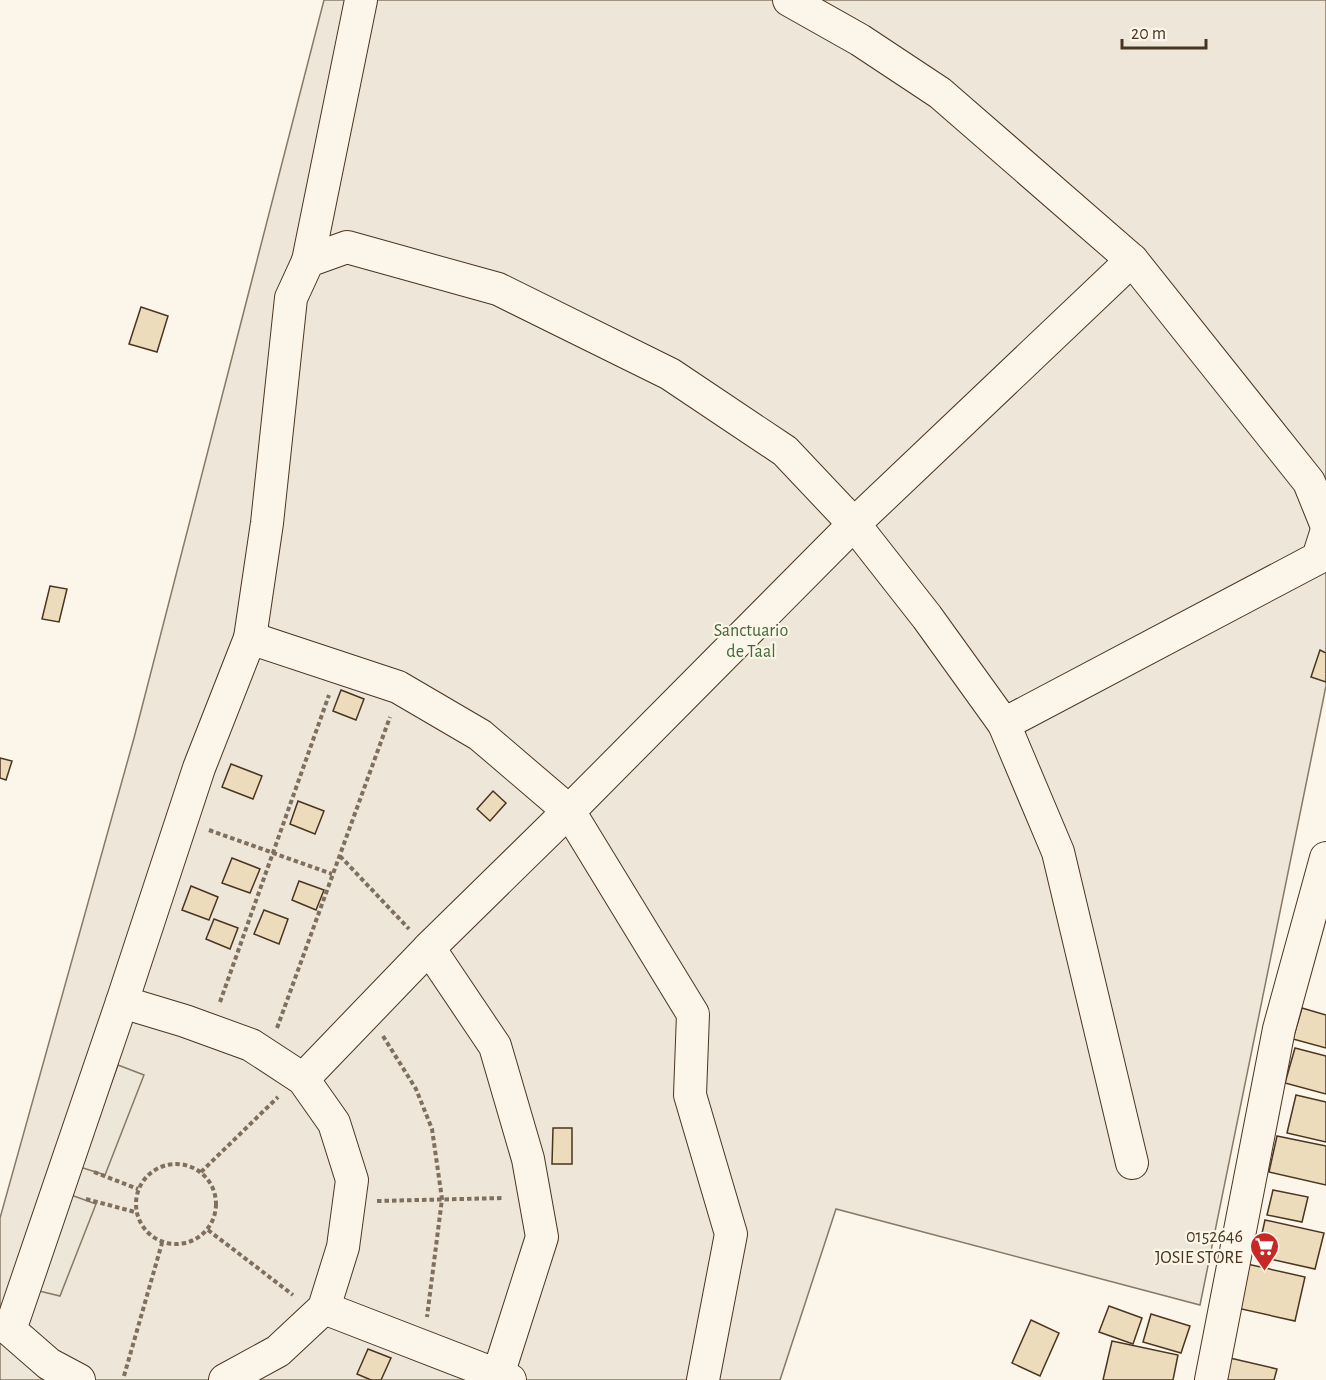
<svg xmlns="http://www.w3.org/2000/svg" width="1326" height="1380" font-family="'Alegreya Sans',sans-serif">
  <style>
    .green { fill: #ede6d9; stroke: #887966; stroke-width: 1.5 }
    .parking { fill: #ede7d9; stroke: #887966; stroke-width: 1.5 }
    .building { fill: #ecdcbc; stroke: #4a3520; stroke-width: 1.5 }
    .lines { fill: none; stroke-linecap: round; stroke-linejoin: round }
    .minor-casing { stroke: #4a3520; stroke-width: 34 }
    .path { stroke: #7f6f5c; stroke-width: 4; stroke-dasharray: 4.5 3; stroke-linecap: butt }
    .minor { stroke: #fbf6e9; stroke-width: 32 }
    .labels { text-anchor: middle; stroke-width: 4.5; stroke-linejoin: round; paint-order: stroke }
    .park-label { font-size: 18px; fill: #436837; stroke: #fbf6e9 }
    .poi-label { font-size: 18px; fill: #4a3520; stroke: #fbf6e9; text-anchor: end }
  </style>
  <rect width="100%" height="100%" fill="#fbf6e9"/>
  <!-- green -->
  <path class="green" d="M 324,0 L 1326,0 L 1326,686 L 1200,1305 L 836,1209 L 780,1380 L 0,1380 L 0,1218 L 134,738 Z"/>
  <!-- parking -->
  <g class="parking">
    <path d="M 118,1065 L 144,1075 L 105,1175 L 80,1167 Z"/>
    <path d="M 71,1195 L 96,1204 L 60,1296 L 35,1290 Z"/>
  </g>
  <!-- building -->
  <g class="building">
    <path d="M 141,307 L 168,316 L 157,352 L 129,344 Z"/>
    <path d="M 50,586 L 67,589 L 59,622 L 42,619 Z"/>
    <path d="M 1320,650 L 1326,653 L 1326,682 L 1311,677 Z"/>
    <path d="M 341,690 L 364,699 L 356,720 L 333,711 Z"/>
    <path d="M 0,758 L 12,761 L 6,780 L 0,778 Z"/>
    <path d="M 231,764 L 262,776 L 253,799 L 222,787 Z"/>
    <path d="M 493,791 L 506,803 L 490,821 L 477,809 Z"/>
    <path d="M 298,801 L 324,811 L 315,834 L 290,824 Z"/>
    <path d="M 232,858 L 260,869 L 250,893 L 222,883 Z"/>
    <path d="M 299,881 L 324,890 L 316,910 L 292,900 Z"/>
    <path d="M 191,886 L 218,897 L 209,920 L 182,910 Z"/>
    <path d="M 264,910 L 288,919 L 279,944 L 254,934 Z"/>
    <path d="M 214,919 L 238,928 L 230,949 L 206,939 Z"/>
    <path d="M 1302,1008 L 1326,1015 L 1326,1048 L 1293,1039 Z"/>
    <path d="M 1295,1048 L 1326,1056 L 1326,1094 L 1285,1083 Z"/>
    <path d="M 1296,1095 L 1326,1102 L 1326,1142 L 1287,1133 Z"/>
    <path d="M 553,1128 L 572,1128 L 572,1164 L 552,1164 Z"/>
    <path d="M 1277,1136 L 1326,1146 L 1326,1185 L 1269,1172 Z"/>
    <path d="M 1273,1190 L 1308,1197 L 1302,1222 L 1267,1215 Z"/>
    <path d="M 1265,1220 L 1324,1233 L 1315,1269 L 1257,1256 Z"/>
    <path d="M 1247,1264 L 1305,1277 L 1295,1321 L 1237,1308 Z"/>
    <path d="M 1109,1306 L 1142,1318 L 1133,1344 L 1099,1332 Z"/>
    <path d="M 1151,1314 L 1190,1326 L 1181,1353 L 1143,1342 Z"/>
    <path d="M 1031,1320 L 1059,1333 L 1040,1376 L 1012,1363 Z"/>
    <path d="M 1112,1341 L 1178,1355 L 1173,1380 L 1103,1380 Z"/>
    <path d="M 368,1349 L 391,1358 L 381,1380 L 371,1380 L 357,1374 Z"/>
    <path d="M 1230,1358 L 1277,1369 L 1274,1380 L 1225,1380 Z"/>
  </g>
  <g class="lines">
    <defs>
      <g id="minor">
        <path d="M 789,0 L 860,40 L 940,93 L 1132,260 L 1309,482 L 1326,524"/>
        <path d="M 308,261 L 361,0"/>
        <path d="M 250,638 L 267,523 L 291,298 L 308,261 L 347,247 L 498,289 L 670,374 L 785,451 L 854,524 L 927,617 L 1004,724 L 1058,852 L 1132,1163"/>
        <path d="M 1004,724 L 1318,558 L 1326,533"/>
        <path d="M 429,948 L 495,1046 L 528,1159 L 542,1237 L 498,1375"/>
        <path d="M 122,1002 L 199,768 L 250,638 L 398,687 L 480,735 L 569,811 L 693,1014 L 690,1095 L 731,1234 L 703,1380"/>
        <path d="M 303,1079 L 429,948 L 580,800 L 854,524 L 1132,260"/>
        <path d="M 324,1308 L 510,1380"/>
        <path d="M 79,1380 L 49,1364 L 10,1330 L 122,1002 L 185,1021 L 251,1045 L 303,1079 L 334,1123 L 352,1180 L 343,1247 L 324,1308 L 278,1351 L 225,1380"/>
        <path d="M 1211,1380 L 1279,1029 L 1326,858"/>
      </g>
    </defs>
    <!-- minor casing -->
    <use href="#minor" class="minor-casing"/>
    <!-- path -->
    <g class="path">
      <path d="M 209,830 L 332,874"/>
      <path d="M 340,856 L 409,929"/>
      <path d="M 220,1002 L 329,695"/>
      <path d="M 277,1028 L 390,717"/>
      <path d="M 383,1036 L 416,1089 L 432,1129 L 442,1199 L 427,1317"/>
      <circle cx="176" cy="1204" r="40"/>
      <path d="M 94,1172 L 138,1189"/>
      <path d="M 201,1172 L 278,1097"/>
      <path d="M 86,1199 L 135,1212"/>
      <path d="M 377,1201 L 504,1198"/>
      <path d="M 208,1230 L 293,1295"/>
      <path d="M 124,1376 L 162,1243"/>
    </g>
    <!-- minor -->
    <use href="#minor" class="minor"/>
  </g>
  <!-- icons -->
  <defs>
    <symbol id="supermarket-pin" viewBox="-11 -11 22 30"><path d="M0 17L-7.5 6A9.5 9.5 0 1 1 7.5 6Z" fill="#c62828" stroke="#fbf6e9"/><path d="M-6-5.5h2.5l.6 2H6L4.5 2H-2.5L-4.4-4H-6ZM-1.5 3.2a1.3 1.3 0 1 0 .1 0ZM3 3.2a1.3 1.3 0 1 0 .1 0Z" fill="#fff"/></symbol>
  </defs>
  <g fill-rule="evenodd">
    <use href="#supermarket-pin" x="1248" y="1230" width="33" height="45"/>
  </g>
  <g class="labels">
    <!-- park labels -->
    <g class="park-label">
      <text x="751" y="636">Sanctuario<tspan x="751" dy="21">de Taal</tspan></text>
    </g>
    <!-- poi labels -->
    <g class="poi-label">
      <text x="1243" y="1242">0152646<tspan x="1243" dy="21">JOSIE STORE</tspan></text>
    </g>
  </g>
  <!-- scale -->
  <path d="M1122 39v9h84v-9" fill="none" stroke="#4a3520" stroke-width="3"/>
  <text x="1131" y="39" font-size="18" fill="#4a3520" stroke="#fbf6e9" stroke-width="4.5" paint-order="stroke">20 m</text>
</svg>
